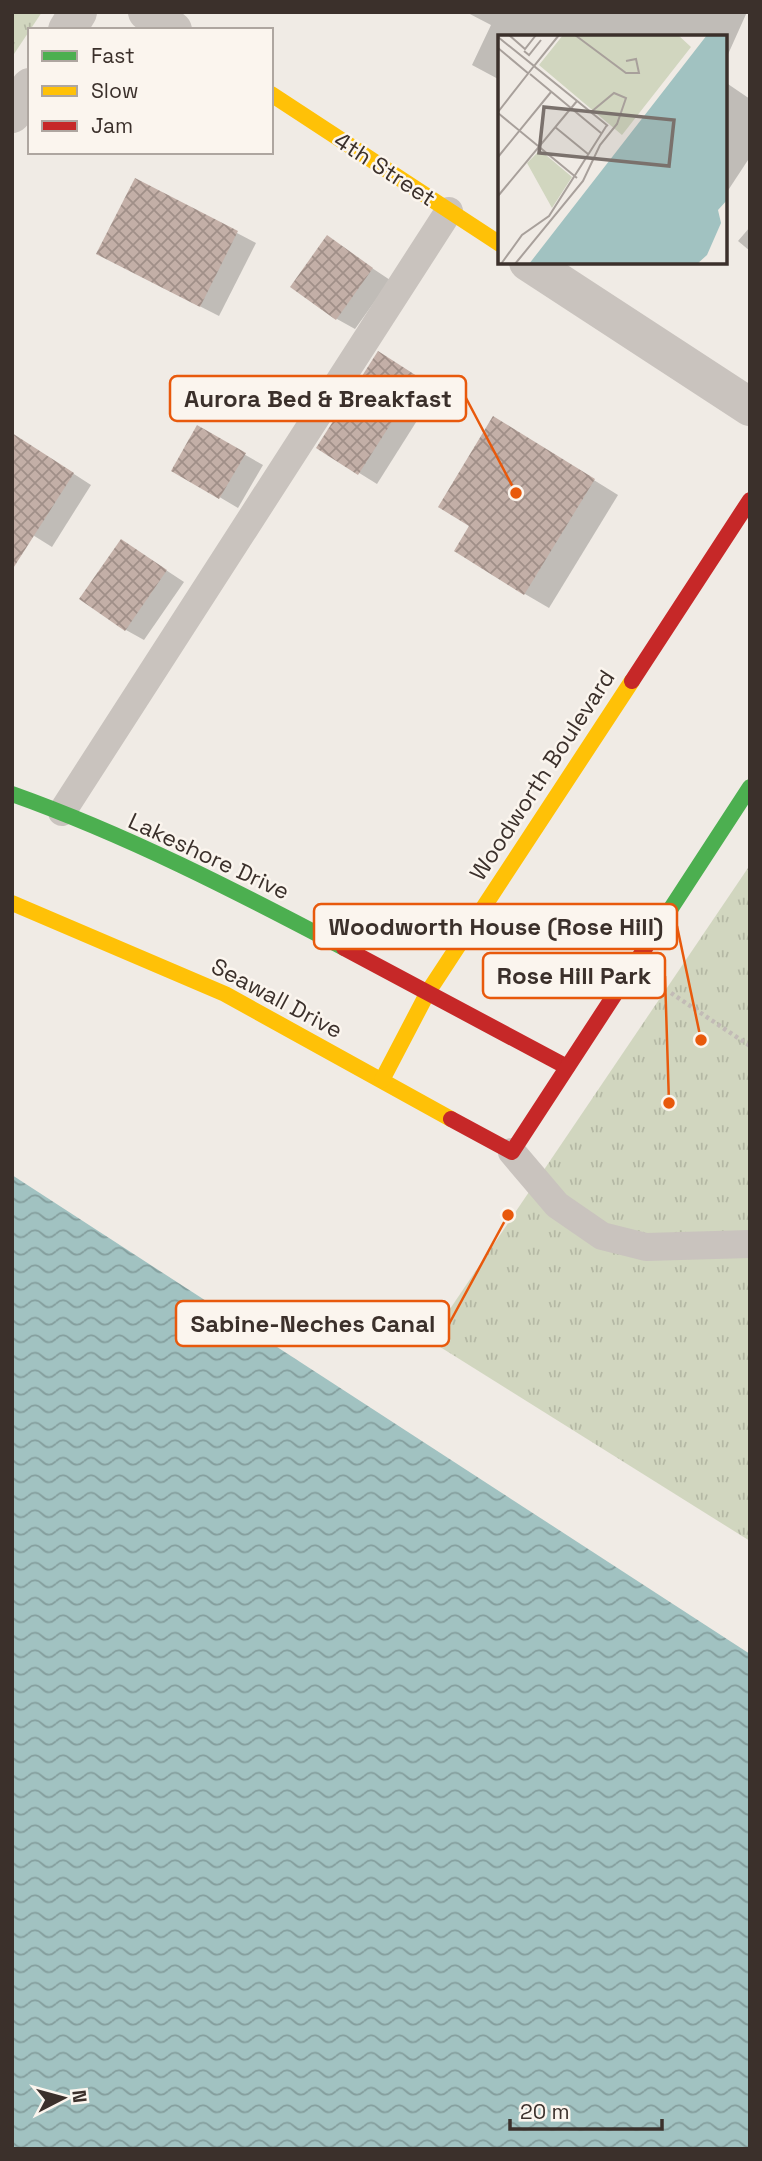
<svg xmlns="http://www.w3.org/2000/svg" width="762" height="2161" font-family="'Space Grotesk',sans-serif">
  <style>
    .grass { fill: url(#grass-tufts) }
    .water { fill: url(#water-waves) }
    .shadow { fill: #0003 }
    .building { fill: url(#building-cross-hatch) }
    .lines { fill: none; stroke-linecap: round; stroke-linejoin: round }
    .path { stroke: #c2bbb6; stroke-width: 4.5; stroke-dasharray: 3.5 3.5; stroke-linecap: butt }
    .lane { stroke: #c9c3be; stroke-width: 28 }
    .street { stroke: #c9c3be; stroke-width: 38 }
    .fast { stroke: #4caf50; stroke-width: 16 }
    .slow { stroke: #ffc107; stroke-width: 16 }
    .jam { stroke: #c62828; stroke-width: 16 }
    .labels { text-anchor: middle; stroke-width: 5; stroke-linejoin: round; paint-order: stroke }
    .street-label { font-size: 23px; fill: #3b302b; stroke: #fbf5ee }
    .inset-road { fill: none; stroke: #a8a09b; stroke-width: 2 }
    .view { fill: #7a716c; fill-opacity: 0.15; stroke: #7a716c; stroke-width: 3.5 }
    .inset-edge { fill: none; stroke: #3b302b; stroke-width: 3.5 }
    .leader { fill: none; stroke: #e8590c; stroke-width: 2.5 }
    .callout-dot { fill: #e8590c; stroke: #fbf5ee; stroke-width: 2.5 }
    .callout { fill: #fbf5ee; stroke: #e8590c; stroke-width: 2.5 }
    .callout-label { font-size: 24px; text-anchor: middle; font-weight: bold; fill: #3b302b }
  </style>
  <defs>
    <pattern id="grass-tufts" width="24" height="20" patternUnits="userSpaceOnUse" patternTransform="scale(1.75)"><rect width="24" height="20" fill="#d1d6bf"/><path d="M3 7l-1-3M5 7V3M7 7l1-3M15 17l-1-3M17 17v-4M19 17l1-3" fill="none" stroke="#b4b8a4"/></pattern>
    <pattern id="water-waves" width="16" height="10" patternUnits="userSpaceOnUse" patternTransform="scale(1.75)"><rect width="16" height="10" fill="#a1c2c1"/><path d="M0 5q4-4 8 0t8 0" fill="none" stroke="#849e9d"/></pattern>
    <pattern id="building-cross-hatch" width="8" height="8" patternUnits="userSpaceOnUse" patternTransform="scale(1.75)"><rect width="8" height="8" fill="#c3afa7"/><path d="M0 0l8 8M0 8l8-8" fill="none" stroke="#a08f88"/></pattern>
  </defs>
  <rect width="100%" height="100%" fill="#f0ebe5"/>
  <!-- grass -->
  <g class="grass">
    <path d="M 12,12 L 42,12 L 12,57 Z"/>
    <path d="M 750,865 L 750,1541 L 429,1340 Z"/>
  </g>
  <!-- water -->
  <path class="water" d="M 12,1175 L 750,1654 L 750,2149 L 12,2149 Z"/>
  <!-- shadow -->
  <g class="shadow">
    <path d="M 466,12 L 747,12 L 725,61 L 725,37 L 500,37 L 500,80 L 472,65 L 491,25 Z"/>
    <path d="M 725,82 L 750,99 L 750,157 L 725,195 Z"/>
    <path d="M 136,180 L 256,243 L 219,316 L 117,264 Z"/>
    <path d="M 750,227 L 750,251 L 738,241 Z"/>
    <path d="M 327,238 L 390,280 L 355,329 L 337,319 Z"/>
    <path d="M 397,364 L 437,389 L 377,484 L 319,448 Z"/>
    <path d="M 198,428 L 263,465 L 238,508 L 174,470 Z"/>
    <path d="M 518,433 L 618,495 L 549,608 L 525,594 Z"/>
    <path d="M 12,434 L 91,485 L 52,547 L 12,522 Z"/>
    <path d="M 122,541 L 184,582 L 144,640 L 126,630 Z"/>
  </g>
  <!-- building -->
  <g class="building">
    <path d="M 135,178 L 238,231 L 200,307 L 96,254 Z"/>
    <path d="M 327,235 L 373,268 L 336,320 L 290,287 Z"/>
    <path d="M 378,351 L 420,378 L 358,475 L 316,448 Z"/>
    <path d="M 493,416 L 595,479 L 524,595 L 454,551 L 469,526 L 438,507 Z"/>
    <path d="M 197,425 L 246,453 L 219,499 L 171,471 Z"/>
    <path d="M 12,433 L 74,473 L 12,570 Z"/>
    <path d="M 121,539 L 167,570 L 125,631 L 79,599 Z"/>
  </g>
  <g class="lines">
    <!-- path -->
    <path class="path" d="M 671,993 L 750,1046"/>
    <!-- lane -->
    <g class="lane">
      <path d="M 62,812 L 449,211"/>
      <path d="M 512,1152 L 557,1205 L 602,1236 L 646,1247 L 750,1244"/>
    </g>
    <!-- street -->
    <g class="street">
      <path d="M 147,12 L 173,30"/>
      <path d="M 67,30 L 78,12"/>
      <path d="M 12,114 L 30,87"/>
      <path d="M 528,262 L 750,407"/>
    </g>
    <!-- fast -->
    <g class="fast">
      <path d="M 12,794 C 127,835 236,891 344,948"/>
      <path d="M 649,942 L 750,787"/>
    </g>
    <!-- slow -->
    <g class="slow">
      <path d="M 271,94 L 500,244"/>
      <path d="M 12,903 L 225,994 L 451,1119"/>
      <path d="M 382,1080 L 428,992 L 632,681"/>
    </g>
    <!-- jam -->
    <g class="jam">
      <path d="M 632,681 L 750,500"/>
      <path d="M 344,948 L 567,1067"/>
      <path d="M 451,1119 L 512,1152 L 649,942"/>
    </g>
  </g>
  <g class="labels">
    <!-- street labels -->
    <g class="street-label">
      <text transform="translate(385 169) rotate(33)" y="8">4th Street</text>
      <text transform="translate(542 775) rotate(-57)" y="8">Woodworth Boulevard</text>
      <text transform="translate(209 856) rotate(25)" y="8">Lakeshore Drive</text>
      <text transform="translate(277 998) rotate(28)" y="8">Seawall Drive</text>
    </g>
  </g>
  <!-- overview -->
  <g transform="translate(498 35)">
    <rect width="229" height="229" fill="#f0ebe5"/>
    <path d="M 65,0 L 180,0 L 193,12 L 124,100 L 41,30 ZM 42,115 L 74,142 L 54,173 L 29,128 Z" fill="#d1d6bf"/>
    <path d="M 209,0 L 229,0 L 230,164 L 220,175 L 223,188 L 209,220 L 199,229 L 31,229 Z" fill="#a1c2c1"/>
    <path class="inset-road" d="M 11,0 L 27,14 L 38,0M 61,0 L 36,31 L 110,91M 77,0 L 128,38 L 141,38 L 138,24 L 128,26M 0,2 L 36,31 L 0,77M 0,13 L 31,39M 26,16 L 31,20 L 43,5M 32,39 L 103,98M 0,78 L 79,143M 57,92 L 90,119M 0,122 L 53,57M 0,161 L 79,66M 3,229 L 24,200 L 51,181 L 109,90M 17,229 L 85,146 L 102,110 L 119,89 L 128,63 L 116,58 L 93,77"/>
    <path class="view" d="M 46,72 L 176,85 L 171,131 L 41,118 Z"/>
    <rect width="229" height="229" class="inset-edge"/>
  </g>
  <!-- callouts -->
  <path class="leader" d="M516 493L466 398M701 1040L677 926M669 1103L665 976M508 1215L449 1324"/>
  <g class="callout-dot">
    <circle cx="516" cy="493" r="7"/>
    <circle cx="701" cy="1040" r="7"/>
    <circle cx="669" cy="1103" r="7"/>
    <circle cx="508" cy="1215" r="7"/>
  </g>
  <g class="callout">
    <rect x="170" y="376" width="296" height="45" rx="7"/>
    <rect x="314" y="904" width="363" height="45" rx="7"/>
    <rect x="483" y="953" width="182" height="45" rx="7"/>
    <rect x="176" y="1301" width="273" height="45" rx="7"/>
  </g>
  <g class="callout-label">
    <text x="318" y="407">Aurora Bed &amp; Breakfast</text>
    <text x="496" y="935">Woodworth House (Rose Hill)</text>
    <text x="574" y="984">Rose Hill Park</text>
    <text x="313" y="1332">Sabine-Neches Canal</text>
  </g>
  <!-- border -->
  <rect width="762" height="2161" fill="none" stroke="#3b302b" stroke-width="28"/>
  <!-- legend -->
  <rect x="28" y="28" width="245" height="126" fill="#fbf5ee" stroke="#aea6a0" stroke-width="2"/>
  <rect x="42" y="51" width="35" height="10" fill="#4caf50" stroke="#aea6a0" stroke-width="2"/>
  <text x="91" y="63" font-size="21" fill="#3b302b">Fast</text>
  <rect x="42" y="86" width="35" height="10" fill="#ffc107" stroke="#aea6a0" stroke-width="2"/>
  <text x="91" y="98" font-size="21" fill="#3b302b">Slow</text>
  <rect x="42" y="121" width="35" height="10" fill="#c62828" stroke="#aea6a0" stroke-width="2"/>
  <text x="91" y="133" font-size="21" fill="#3b302b">Jam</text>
  <!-- north arrow -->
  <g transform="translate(63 2098) rotate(84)" stroke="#fbf5ee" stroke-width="5" paint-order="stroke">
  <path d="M0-5L12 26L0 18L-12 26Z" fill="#3b302b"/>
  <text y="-10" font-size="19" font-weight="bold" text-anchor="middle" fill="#3b302b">N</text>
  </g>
  <!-- scale -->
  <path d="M510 2119v10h152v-10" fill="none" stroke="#3b302b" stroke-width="3.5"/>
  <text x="520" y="2119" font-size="21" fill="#3b302b" stroke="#fbf5ee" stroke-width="5" paint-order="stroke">20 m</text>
</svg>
